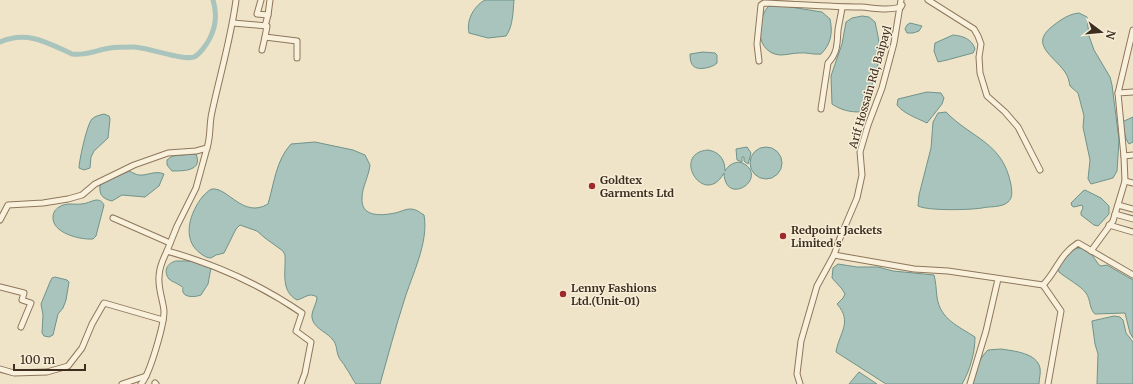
<svg xmlns="http://www.w3.org/2000/svg" width="1133" height="384" font-family="Merriweather,serif">
  <style>
    .water { fill: #a9c4bc; stroke: #6f938a }
    .lines { fill: none; stroke-linecap: round; stroke-linejoin: round }
    .canal { stroke: #a9c4bc; stroke-width: 5 }
    .minor-casing { stroke: #8d765c; stroke-width: 7 }
    .minor { stroke: #faf1dc; stroke-width: 5 }
    .poi-dot { fill: #9e2a2b; stroke: #f7eed8; stroke-width: 1.5 }
    .labels { text-anchor: middle; stroke-width: 3; stroke-linejoin: round; paint-order: stroke }
    .street-label { font-size: 11px; fill: #3d2e20; stroke: #f7eed8 }
    .poi-label { font-size: 11px; font-weight: bold; fill: #3d2e20; stroke: #f7eed8; text-anchor: start }
  </style>
  <rect width="100%" height="100%" fill="#f0e4c8"/>
  <!-- water -->
  <g class="water">
    <path d="M 485,0 L 514,0 C 513,11 513,27 506,36 L 488,38 L 469,33 C 466,20 474,6 485,0 Z"/>
    <path d="M 769,6 L 784,6 L 822,12 L 830,19 C 833,33 831,44 821,54 C 813,55 806,52 799,53 C 793,53 787,55 780,55 C 766,54 759,42 760,29 C 761,21 763,11 769,6 Z"/>
    <path d="M 1079,13 L 1087,17 L 1089,36 L 1094,50 L 1110,77 L 1112,85 L 1119,140 L 1117,171 L 1113,178 L 1091,184 L 1088,179 L 1090,160 L 1083,127 L 1084,116 L 1078,93 L 1070,86 C 1069,81 1068,76 1065,72 C 1053,55 1028,44 1054,25 C 1062,19 1069,14 1079,13 Z"/>
    <path d="M 862,16 L 869,17 L 875,22 C 877,31 879,40 880,50 C 880,65 868,99 860,112 C 849,112 841,110 832,104 L 831,76 L 842,44 L 846,22 L 852,18 Z"/>
    <path d="M 910,23 L 922,26 L 919,31 L 913,33 L 907,33 L 905,29 L 907,25 Z"/>
    <path d="M 953,35 C 963,36 972,39 975,49 L 973,53 L 947,60 L 938,62 L 934,51 L 935,43 Z"/>
    <path d="M 703,52 L 715,53 L 717,55 L 717,63 C 714,66 710,67 706,68 C 694,70 690,66 690,54 Z"/>
    <path d="M 927,92 L 941,93 L 944,98 L 942,104 L 927,123 C 917,118 904,114 897,105 L 898,99 Z"/>
    <path d="M 946,112 C 972,139 1003,142 1011,185 C 1012,191 1013,198 1008,202 C 1001,208 990,206 982,208 C 969,210 928,211 918,206 L 919,195 L 931,148 L 933,122 L 938,113 Z"/>
    <path d="M 104,114 L 109,116 L 110,119 L 108,138 L 94,151 L 91,157 L 90,168 L 84,170 L 79,168 C 79,161 87,124 92,119 C 95,116 100,115 104,114 Z"/>
    <path d="M 1133,117 L 1133,142 L 1129,144 L 1126,139 L 1122,122 Z"/>
    <path d="M 315,142 L 353,150 L 365,155 L 370,165 C 369,176 362,187 362,198 C 361,217 380,216 395,213 C 400,212 405,209 410,209 C 416,209 419,212 424,215 C 429,242 412,275 404,301 C 395,329 388,356 380,384 L 356,384 C 352,379 350,373 346,368 C 344,363 339,360 338,355 C 336,349 337,345 333,340 C 328,333 316,329 313,321 C 309,313 317,305 317,297 C 309,292 305,298 297,300 C 280,291 286,271 285,255 L 283,251 L 265,238 L 257,231 L 240,225 L 236,229 L 224,253 L 216,255 L 211,258 C 207,258 204,256 200,253 C 181,239 190,212 203,196 C 206,194 208,190 212,189 C 228,187 243,219 268,204 C 274,184 276,160 291,144 Z"/>
    <path d="M 747,147 L 751,153 L 748,164 L 744,161 L 744,157 L 742,157 L 742,162 L 737,160 L 736,149 Z"/>
    <circle cx="766" cy="163" r="16"/>
    <path d="M 708,150 C 720,152 725,160 725,171 C 729,164 738,159 746,165 C 766,181 725,206 724,173 C 704,209 670,153 708,150 Z"/>
    <path d="M 193,154 L 196,154 C 203,171 184,171 172,171 L 167,165 L 167,160 L 172,156 Z"/>
    <path d="M 129,171 C 132,172 136,175 139,175 C 147,176 155,170 164,174 L 159,186 L 145,197 L 122,195 L 112,201 C 103,199 99,195 100,186 L 103,183 Z"/>
    <path d="M 1085,190 L 1101,198 L 1109,206 L 1109,214 L 1098,226 L 1094,225 L 1081,215 L 1081,212 L 1083,208 L 1082,205 L 1074,207 L 1072,206 L 1071,203 L 1083,191 Z"/>
    <path d="M 96,200 C 100,200 102,201 104,205 L 96,236 L 93,239 C 80,240 52,233 53,217 C 53,212 56,209 59,207 C 67,202 73,205 81,204 C 86,204 91,201 96,200 Z"/>
    <path d="M 1077,248 L 1081,248 L 1092,255 L 1099,265 L 1101,266 L 1107,265 L 1133,280 L 1133,338 L 1130,333 L 1125,313 L 1095,314 C 1089,309 1091,300 1086,293 C 1081,286 1066,278 1059,272 L 1058,267 L 1072,250 Z"/>
    <path d="M 176,261 L 192,261 L 211,268 L 208,284 L 201,295 C 196,297 185,298 183,292 C 182,288 184,288 181,286 C 177,283 172,282 169,279 C 163,271 167,263 176,261 Z"/>
    <path d="M 838,264 L 857,267 L 878,267 L 893,271 L 934,275 C 936,282 936,289 937,297 C 940,319 958,326 975,337 C 975,353 970,370 962,384 L 886,384 L 836,352 C 839,333 853,322 837,304 L 843,298 L 845,294 L 842,289 L 832,278 L 833,268 Z"/>
    <path d="M 55,277 L 67,280 L 69,282 L 66,300 L 63,308 L 58,314 L 53,335 L 49,337 L 44,336 L 42,333 L 43,315 L 41,304 L 50,282 L 52,278 Z"/>
    <path d="M 1114,316 L 1120,317 L 1123,320 L 1126,333 L 1133,342 L 1133,384 L 1097,384 L 1098,354 L 1095,344 L 1092,322 L 1092,321 Z"/>
    <path d="M 1001,349 C 1014,351 1037,353 1040,368 C 1041,373 1039,379 1039,384 L 972,384 C 976,371 978,359 988,350 Z"/>
    <path d="M 859,372 L 877,384 L 849,384 Z"/>
  </g>
  <g class="lines">
    <!-- canal -->
    <path class="canal" d="M 0,42 C 27,30 48,43 72,54 C 87,56 96,50 110,48 C 117,47 125,47 132,47 C 148,47 183,61 194,57 C 200,54 207,44 210,38 C 216,26 217,13 213,0"/>
    <defs>
      <g id="minor">
        <path d="M 261,0 L 257,14 L 268,15 L 265,26"/>
        <path d="M 928,0 L 974,29 L 978,36 L 981,44 L 979,57 L 980,73 L 987,96 L 1005,112 L 1018,127 L 1040,170"/>
        <path d="M 268,15 L 270,0"/>
        <path d="M 233,23 L 267,26 L 265,37 L 297,41 L 297,58"/>
        <path d="M 262,50 L 265,37"/>
        <path d="M 759,61 L 757,44 L 761,5 L 764,3 C 796,4 828,7 861,7 C 875,8 887,11 901,7 L 902,5"/>
        <path d="M 1133,92 L 1118,93 L 1124,157 L 1125,181 L 1133,183"/>
        <path d="M 1118,93 L 1133,30"/>
        <path d="M 821,109 L 828,63 C 838,53 837,43 838,30 C 839,23 841,15 842,8"/>
        <path d="M 1124,156 L 1133,155"/>
        <path d="M 1118,205 L 1133,209"/>
        <path d="M 1115,214 L 1133,219"/>
        <path d="M 113,218 L 170,243"/>
        <path d="M 0,220 L 8,205 L 43,203 L 68,199 L 82,195 L 95,184 L 134,165 L 168,153 L 196,151 L 207,148 C 211,136 209,124 212,112 C 220,75 231,38 236,0"/>
        <path d="M 1109,225 L 1133,232"/>
        <path d="M 167,251 L 177,226 L 196,188 L 207,148"/>
        <path d="M 1091,251 L 1113,221 L 1125,181"/>
        <path d="M 834,255 L 914,269 L 948,271 L 1043,285 C 1057,271 1059,255 1078,243 L 1133,275"/>
        <path d="M 1043,285 L 1061,311 L 1048,384"/>
        <path d="M 0,287 L 24,293 L 22,300 L 31,303 L 21,327"/>
        <path d="M 0,369 L 14,373 L 47,372 L 68,366 L 82,348 L 92,324 L 104,303 L 163,320"/>
        <path d="M 155,383 L 156,384"/>
        <path d="M 122,384 L 146,376"/>
        <path d="M 141,384 C 150,374 164,325 164,311 C 163,300 158,289 159,277 C 159,268 163,259 167,251 C 215,264 261,285 302,313 L 296,331 L 311,342 L 305,373 L 301,384"/>
        <path d="M 800,384 L 797,374 L 801,341 L 817,286 L 834,255 L 840,238 L 857,198 L 862,175 L 860,152 L 868,125 L 882,88 L 894,43 L 901,0"/>
        <path d="M 970,384 L 986,331 L 998,279"/>
      </g>
    </defs>
    <!-- minor casing -->
    <use href="#minor" class="minor-casing"/>
    <!-- minor -->
    <use href="#minor" class="minor"/>
  </g>
  <!-- markers -->
  <g class="poi-dot">
    <circle cx="592" cy="186" r="4"/>
    <circle cx="783" cy="236" r="4"/>
    <circle cx="563" cy="294" r="4"/>
  </g>
  <g class="labels">
    <!-- street labels -->
    <g class="street-label">
      <text transform="translate(870 87) rotate(-74)" y="4">Arif Hossain Rd, Baipayl</text>
    </g>
    <!-- poi labels -->
    <g class="poi-label">
      <text x="600" y="184">Goldtex<tspan x="600" dy="13">Garments Ltd</tspan></text>
      <text x="791" y="234">Redpoint Jackets<tspan x="791" dy="13">Limited s</tspan></text>
      <text x="571" y="292">Lenny Fashions<tspan x="571" dy="13">Ltd.(Unit-01)</tspan></text>
    </g>
  </g>
  <!-- north arrow -->
  <g transform="translate(1101 32) rotate(106)" stroke="#f7eed8" stroke-width="3" paint-order="stroke">
  <path d="M0-3L7 15L0 10L-7 15Z" fill="#3d2e20"/>
  <text y="-6" font-size="11" font-weight="bold" text-anchor="middle" fill="#3d2e20">N</text>
  </g>
  <!-- scale -->
  <path d="M14 364v6h71v-6" fill="none" stroke="#3d2e20" stroke-width="2"/>
  <text x="20" y="364" font-size="12" fill="#3d2e20" stroke="#f7eed8" stroke-width="3" paint-order="stroke">100 m</text>
</svg>
